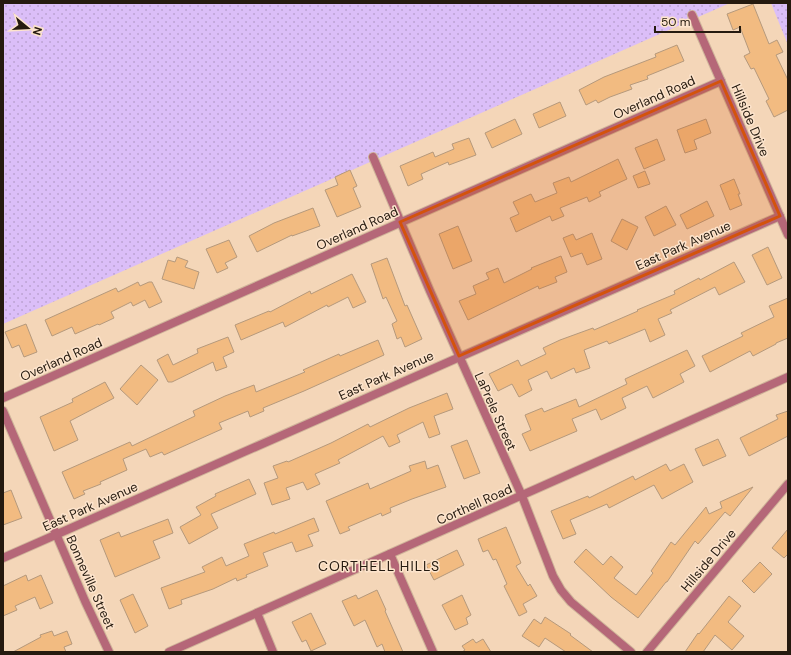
<svg xmlns="http://www.w3.org/2000/svg" width="791" height="655" font-family="'DM Sans',sans-serif">
  <style>
    .grass { fill: url(#grass-dots) }
    .building { fill: #f2bb81; stroke: #b5997c }
    .lines { fill: none; stroke-linecap: round; stroke-linejoin: round }
    .minor-casing { stroke: #cfb49a; stroke-width: 10 }
    .tertiary-casing { stroke: #cfb49a; stroke-width: 10 }
    .minor { stroke: #b56778; stroke-width: 8 }
    .tertiary { stroke: #b56778; stroke-width: 8 }
    .marked { fill: #d4530c; fill-opacity: 0.2; stroke: #d4530c; stroke-width: 3; stroke-linejoin: round }
    .labels { text-anchor: middle; stroke-width: 3; stroke-linejoin: round; paint-order: stroke }
    .street-label { font-size: 13px; fill: #251a0f; stroke: #fde4cc }
    .neighbourhood-label { font-size: 14px; letter-spacing: 1px; fill: #251a0f; stroke: #fde4cc }
  </style>
  <defs>
    <pattern id="grass-dots" width="8" height="8" patternUnits="userSpaceOnUse"><rect width="8" height="8" fill="#dbbef8"/><path d="M2 2h.1M6 6h.1" fill="none" stroke="#bca3d3" stroke-width="1.8" stroke-linecap="round"/></pattern>
  </defs>
  <rect width="100%" height="100%" fill="#f4d6b8"/>
  <!-- grass -->
  <g class="grass">
    <path d="M 3,3 L 730,3 L 3,324 Z"/>
    <path d="M 771,3 L 788,3 L 788,45 Z"/>
  </g>
  <!-- building -->
  <g class="building">
    <path d="M 753,4 L 769,44 L 777,40 L 783,52 L 776,55 L 788,80 L 788,110 L 774,117 L 766,101 L 769,99 L 754,68 L 751,69 L 744,56 L 750,53 L 740,27 L 733,30 L 727,14 Z"/>
    <path d="M 677,45 L 684,61 L 647,76 L 648,79 L 630,85 L 632,89 L 610,97 L 598,103 L 596,100 L 586,105 L 579,90 L 604,77 L 656,57 L 655,54 Z"/>
    <path d="M 560,102 L 566,116 L 539,128 L 533,114 Z"/>
    <path d="M 515,119 L 522,134 L 492,148 L 485,133 Z"/>
    <path d="M 706,119 L 711,133 L 694,140 L 697,149 L 685,153 L 677,130 Z"/>
    <path d="M 469,138 L 476,155 L 449,165 L 448,162 L 421,174 L 423,179 L 408,186 L 400,166 L 433,152 L 435,157 L 454,149 L 452,144 Z"/>
    <path d="M 657,139 L 665,160 L 644,169 L 635,148 Z"/>
    <path d="M 618,159 L 627,179 L 599,192 L 601,196 L 589,202 L 587,197 L 560,208 L 564,216 L 552,221 L 550,216 L 516,232 L 510,218 L 519,214 L 513,202 L 531,194 L 535,202 L 557,193 L 553,183 L 569,177 L 571,182 Z"/>
    <path d="M 350,170 L 357,186 L 353,188 L 361,207 L 337,217 L 325,190 L 338,185 L 335,177 Z"/>
    <path d="M 645,171 L 650,184 L 638,188 L 633,176 Z"/>
    <path d="M 734,179 L 740,194 L 738,194 L 742,205 L 730,210 L 720,185 Z"/>
    <path d="M 707,201 L 714,216 L 687,229 L 680,215 Z"/>
    <path d="M 666,206 L 676,225 L 654,236 L 645,217 Z"/>
    <path d="M 313,208 L 320,226 L 292,236 L 292,235 L 257,252 L 249,236 L 274,223 Z"/>
    <path d="M 622,219 L 638,227 L 627,250 L 611,241 Z"/>
    <path d="M 458,226 L 472,261 L 453,269 L 439,234 Z"/>
    <path d="M 592,233 L 602,259 L 587,265 L 582,253 L 571,257 L 563,238 L 573,234 L 576,240 Z"/>
    <path d="M 229,240 L 237,257 L 225,263 L 228,268 L 217,273 L 206,249 Z"/>
    <path d="M 768,247 L 782,278 L 767,285 L 752,255 Z"/>
    <path d="M 561,256 L 567,272 L 555,277 L 557,282 L 539,289 L 538,286 L 468,320 L 459,301 L 476,294 L 473,286 L 489,279 L 486,273 L 498,268 L 504,283 L 532,269 L 531,268 Z"/>
    <path d="M 177,257 L 188,261 L 185,267 L 199,272 L 194,289 L 162,279 L 168,260 L 175,262 Z"/>
    <path d="M 387,258 L 405,306 L 407,305 L 422,339 L 405,347 L 401,337 L 397,339 L 392,324 L 397,321 L 386,297 L 383,299 L 371,264 Z"/>
    <path d="M 734,262 L 745,282 L 719,295 L 715,287 L 670,310 L 672,313 L 658,319 L 665,335 L 650,342 L 645,329 L 609,344 L 607,341 L 584,350 L 590,368 L 576,373 L 574,368 L 551,379 L 547,371 L 528,380 L 532,390 L 519,397 L 512,384 L 498,391 L 489,374 L 518,360 L 521,366 L 546,354 L 543,348 L 560,340 L 593,328 L 594,330 L 638,311 L 637,310 L 675,294 L 674,291 L 699,278 L 700,280 Z"/>
    <path d="M 352,274 L 366,302 L 353,308 L 348,297 L 328,307 L 327,305 L 285,327 L 283,322 L 241,340 L 235,325 L 269,311 L 270,312 L 310,291 L 311,294 Z"/>
    <path d="M 138,282 L 140,286 L 149,282 L 152,282 L 162,302 L 149,308 L 145,300 L 133,306 L 131,302 L 111,312 L 114,318 L 99,325 L 98,324 L 75,334 L 72,327 L 52,336 L 45,320 L 116,288 L 118,292 Z"/>
    <path d="M 788,298 L 788,338 L 776,343 L 776,344 L 753,356 L 750,351 L 710,372 L 702,356 L 743,336 L 741,333 L 774,317 L 769,306 Z"/>
    <path d="M 26,324 L 37,352 L 24,357 L 19,345 L 12,348 L 5,332 Z"/>
    <path d="M 228,337 L 234,352 L 223,357 L 227,367 L 216,371 L 213,362 L 172,382 L 168,382 L 157,360 L 168,354 L 173,365 L 198,353 L 197,349 Z"/>
    <path d="M 378,340 L 384,355 L 304,391 L 263,408 L 264,411 L 250,417 L 248,411 L 219,423 L 222,429 L 164,455 L 162,452 L 150,457 L 146,449 L 123,459 L 127,470 L 100,482 L 101,484 L 83,491 L 85,494 L 74,499 L 62,472 L 130,442 L 132,446 L 195,416 L 193,411 L 225,396 L 254,385 L 256,392 L 305,372 L 303,370 L 339,354 L 340,356 Z"/>
    <path d="M 687,350 L 695,366 L 680,374 L 684,382 L 653,398 L 647,386 L 622,398 L 626,408 L 601,420 L 596,409 L 572,419 L 577,431 L 530,451 L 522,434 L 531,430 L 525,415 L 542,408 L 544,412 L 576,399 L 579,407 L 627,384 L 625,379 Z"/>
    <path d="M 141,365 L 158,380 L 137,405 L 120,389 Z"/>
    <path d="M 105,382 L 114,398 L 70,421 L 78,440 L 54,451 L 40,417 L 73,402 L 72,399 Z"/>
    <path d="M 447,393 L 453,409 L 434,416 L 440,434 L 429,438 L 423,422 L 397,435 L 400,442 L 389,447 L 383,436 L 338,460 L 340,463 L 315,474 L 320,484 L 307,490 L 303,482 L 286,488 L 290,499 L 272,505 L 264,483 L 278,478 L 273,466 L 287,461 L 288,462 L 331,443 L 368,424 L 370,427 L 409,408 Z"/>
    <path d="M 788,411 L 788,436 L 749,456 L 740,438 L 778,419 L 776,415 Z"/>
    <path d="M 718,439 L 726,456 L 703,466 L 695,449 Z"/>
    <path d="M 467,440 L 480,473 L 464,479 L 451,446 Z"/>
    <path d="M 425,461 L 427,469 L 438,465 L 446,487 L 412,499 L 390,508 L 391,512 L 382,516 L 381,513 L 348,527 L 350,530 L 340,534 L 326,501 L 368,483 L 370,489 L 411,471 L 409,466 Z"/>
    <path d="M 666,464 L 670,471 L 684,464 L 693,482 L 662,499 L 654,485 L 609,508 L 607,504 L 570,520 L 576,534 L 563,539 L 551,511 L 588,496 L 589,498 L 633,476 L 635,480 Z"/>
    <path d="M 249,479 L 256,494 L 211,514 L 218,528 L 189,544 L 180,527 L 201,515 L 196,507 L 216,496 L 215,494 Z"/>
    <path d="M 753,487 L 730,516 L 725,512 L 698,544 L 695,541 L 667,582 L 666,582 L 638,618 L 611,597 L 574,562 L 586,549 L 603,565 L 611,556 L 623,567 L 614,578 L 636,595 L 653,573 L 651,571 L 671,542 L 675,545 L 706,507 L 709,514 L 722,508 L 720,502 Z"/>
    <path d="M 11,490 L 22,518 L 3,525 L 3,493 Z"/>
    <path d="M 314,518 L 319,531 L 308,535 L 313,546 L 296,552 L 292,542 L 263,553 L 268,566 L 246,575 L 247,577 L 237,581 L 236,578 L 213,589 L 181,600 L 182,604 L 169,609 L 161,588 L 205,572 L 202,567 L 222,557 L 226,566 L 249,556 L 244,544 L 274,532 L 275,534 Z"/>
    <path d="M 168,519 L 173,533 L 153,541 L 160,558 L 115,577 L 100,540 L 119,532 L 121,537 Z"/>
    <path d="M 506,527 L 521,563 L 516,566 L 528,586 L 530,584 L 537,596 L 523,604 L 527,612 L 519,616 L 504,586 L 507,584 L 496,559 L 493,560 L 488,550 L 483,552 L 478,539 Z"/>
    <path d="M 788,529 L 788,554 L 784,558 L 772,548 Z"/>
    <path d="M 457,550 L 464,565 L 434,580 L 426,565 Z"/>
    <path d="M 760,562 L 772,574 L 754,593 L 742,581 Z"/>
    <path d="M 26,575 L 28,581 L 41,575 L 53,603 L 40,609 L 35,597 L 15,606 L 17,610 L 3,616 L 3,586 Z"/>
    <path d="M 377,590 L 386,610 L 385,611 L 403,652 L 385,652 L 382,644 L 377,647 L 365,620 L 354,626 L 342,601 L 356,595 L 358,599 Z"/>
    <path d="M 133,594 L 148,626 L 135,633 L 120,600 Z"/>
    <path d="M 462,595 L 471,615 L 466,618 L 468,624 L 455,630 L 442,605 Z"/>
    <path d="M 729,596 L 741,606 L 728,622 L 744,636 L 732,650 L 715,635 L 703,652 L 685,652 L 698,633 L 699,634 Z"/>
    <path d="M 311,613 L 326,644 L 311,651 L 306,640 L 302,642 L 292,622 Z"/>
    <path d="M 545,617 L 571,634 L 570,635 L 593,652 L 566,652 L 545,638 L 539,647 L 522,636 L 534,619 L 541,624 Z"/>
    <path d="M 52,631 L 54,636 L 67,631 L 72,644 L 64,647 L 66,652 L 13,652 L 41,637 L 40,635 Z"/>
    <path d="M 473,639 L 476,643 L 483,639 L 491,652 L 462,652 L 465,650 L 462,646 Z"/>
  </g>
  <g class="lines">
    <defs>
      <g id="minor">
        <path d="M 692,15 L 788,235"/>
        <path d="M 373,157 L 430,291 L 522,496 L 553,576 L 561,590 L 571,602 L 631,652"/>
        <path d="M 3,398 L 721,81"/>
        <path d="M 3,411 L 85,601 L 109,652"/>
        <path d="M 390,554 L 433,652"/>
        <path d="M 3,558 L 780,216"/>
        <path d="M 257,613 L 273,652"/>
        <path d="M 647,652 L 788,484"/>
      </g>
      <path id="tertiary" d="M 169,652 L 788,377"/>
    </defs>
    <!-- minor casing -->
    <use href="#minor" class="minor-casing"/>
    <!-- tertiary casing -->
    <use href="#tertiary" class="tertiary-casing"/>
    <!-- minor -->
    <use href="#minor" class="minor"/>
    <!-- tertiary -->
    <use href="#tertiary" class="tertiary"/>
  </g>
  <!-- marked area -->
  <path class="marked" d="M 721,81 L 780,216 L 459,356 L 400,222 Z"/>
  <g class="labels">
    <!-- street labels -->
    <g class="street-label">
      <text transform="translate(654 97) rotate(-24)" y="5">Overland Road</text>
      <text transform="translate(751 120) rotate(67)" y="5">Hillside Drive</text>
      <text transform="translate(357 228) rotate(-24)" y="5">Overland Road</text>
      <text transform="translate(683 245) rotate(-24)" y="5">East Park Avenue</text>
      <text transform="translate(61 359) rotate(-24)" y="5">Overland Road</text>
      <text transform="translate(386 375) rotate(-24)" y="5">East Park Avenue</text>
      <text transform="translate(496 411) rotate(66)" y="5">LaPrele Street</text>
      <text transform="translate(474 504) rotate(-24)" y="5">Corthell Road</text>
      <text transform="translate(90 506) rotate(-24)" y="5">East Park Avenue</text>
      <text transform="translate(708 560) rotate(-50)" y="5">Hillside Drive</text>
      <text transform="translate(91 582) rotate(66)" y="5">Bonneville Street</text>
    </g>
    <!-- neighbourhood labels -->
    <g class="neighbourhood-label">
      <text x="379" y="571">CORTHELL HILLS</text>
    </g>
  </g>
  <!-- border -->
  <rect width="791" height="655" fill="none" stroke="#251a0f" stroke-width="8"/>
  <!-- north arrow -->
  <g transform="translate(28 28) rotate(108)" stroke="#fde4cc" stroke-width="3" paint-order="stroke">
  <path d="M0-3L7 15L0 10L-7 15Z" fill="#251a0f"/>
  <text y="-6" font-size="11" font-weight="bold" text-anchor="middle" fill="#251a0f">N</text>
  </g>
  <!-- scale -->
  <path d="M655 26v6h85v-6" fill="none" stroke="#251a0f" stroke-width="2"/>
  <text x="661" y="26" font-size="12" fill="#251a0f" stroke="#fde4cc" stroke-width="3" paint-order="stroke">50 m</text>
</svg>
